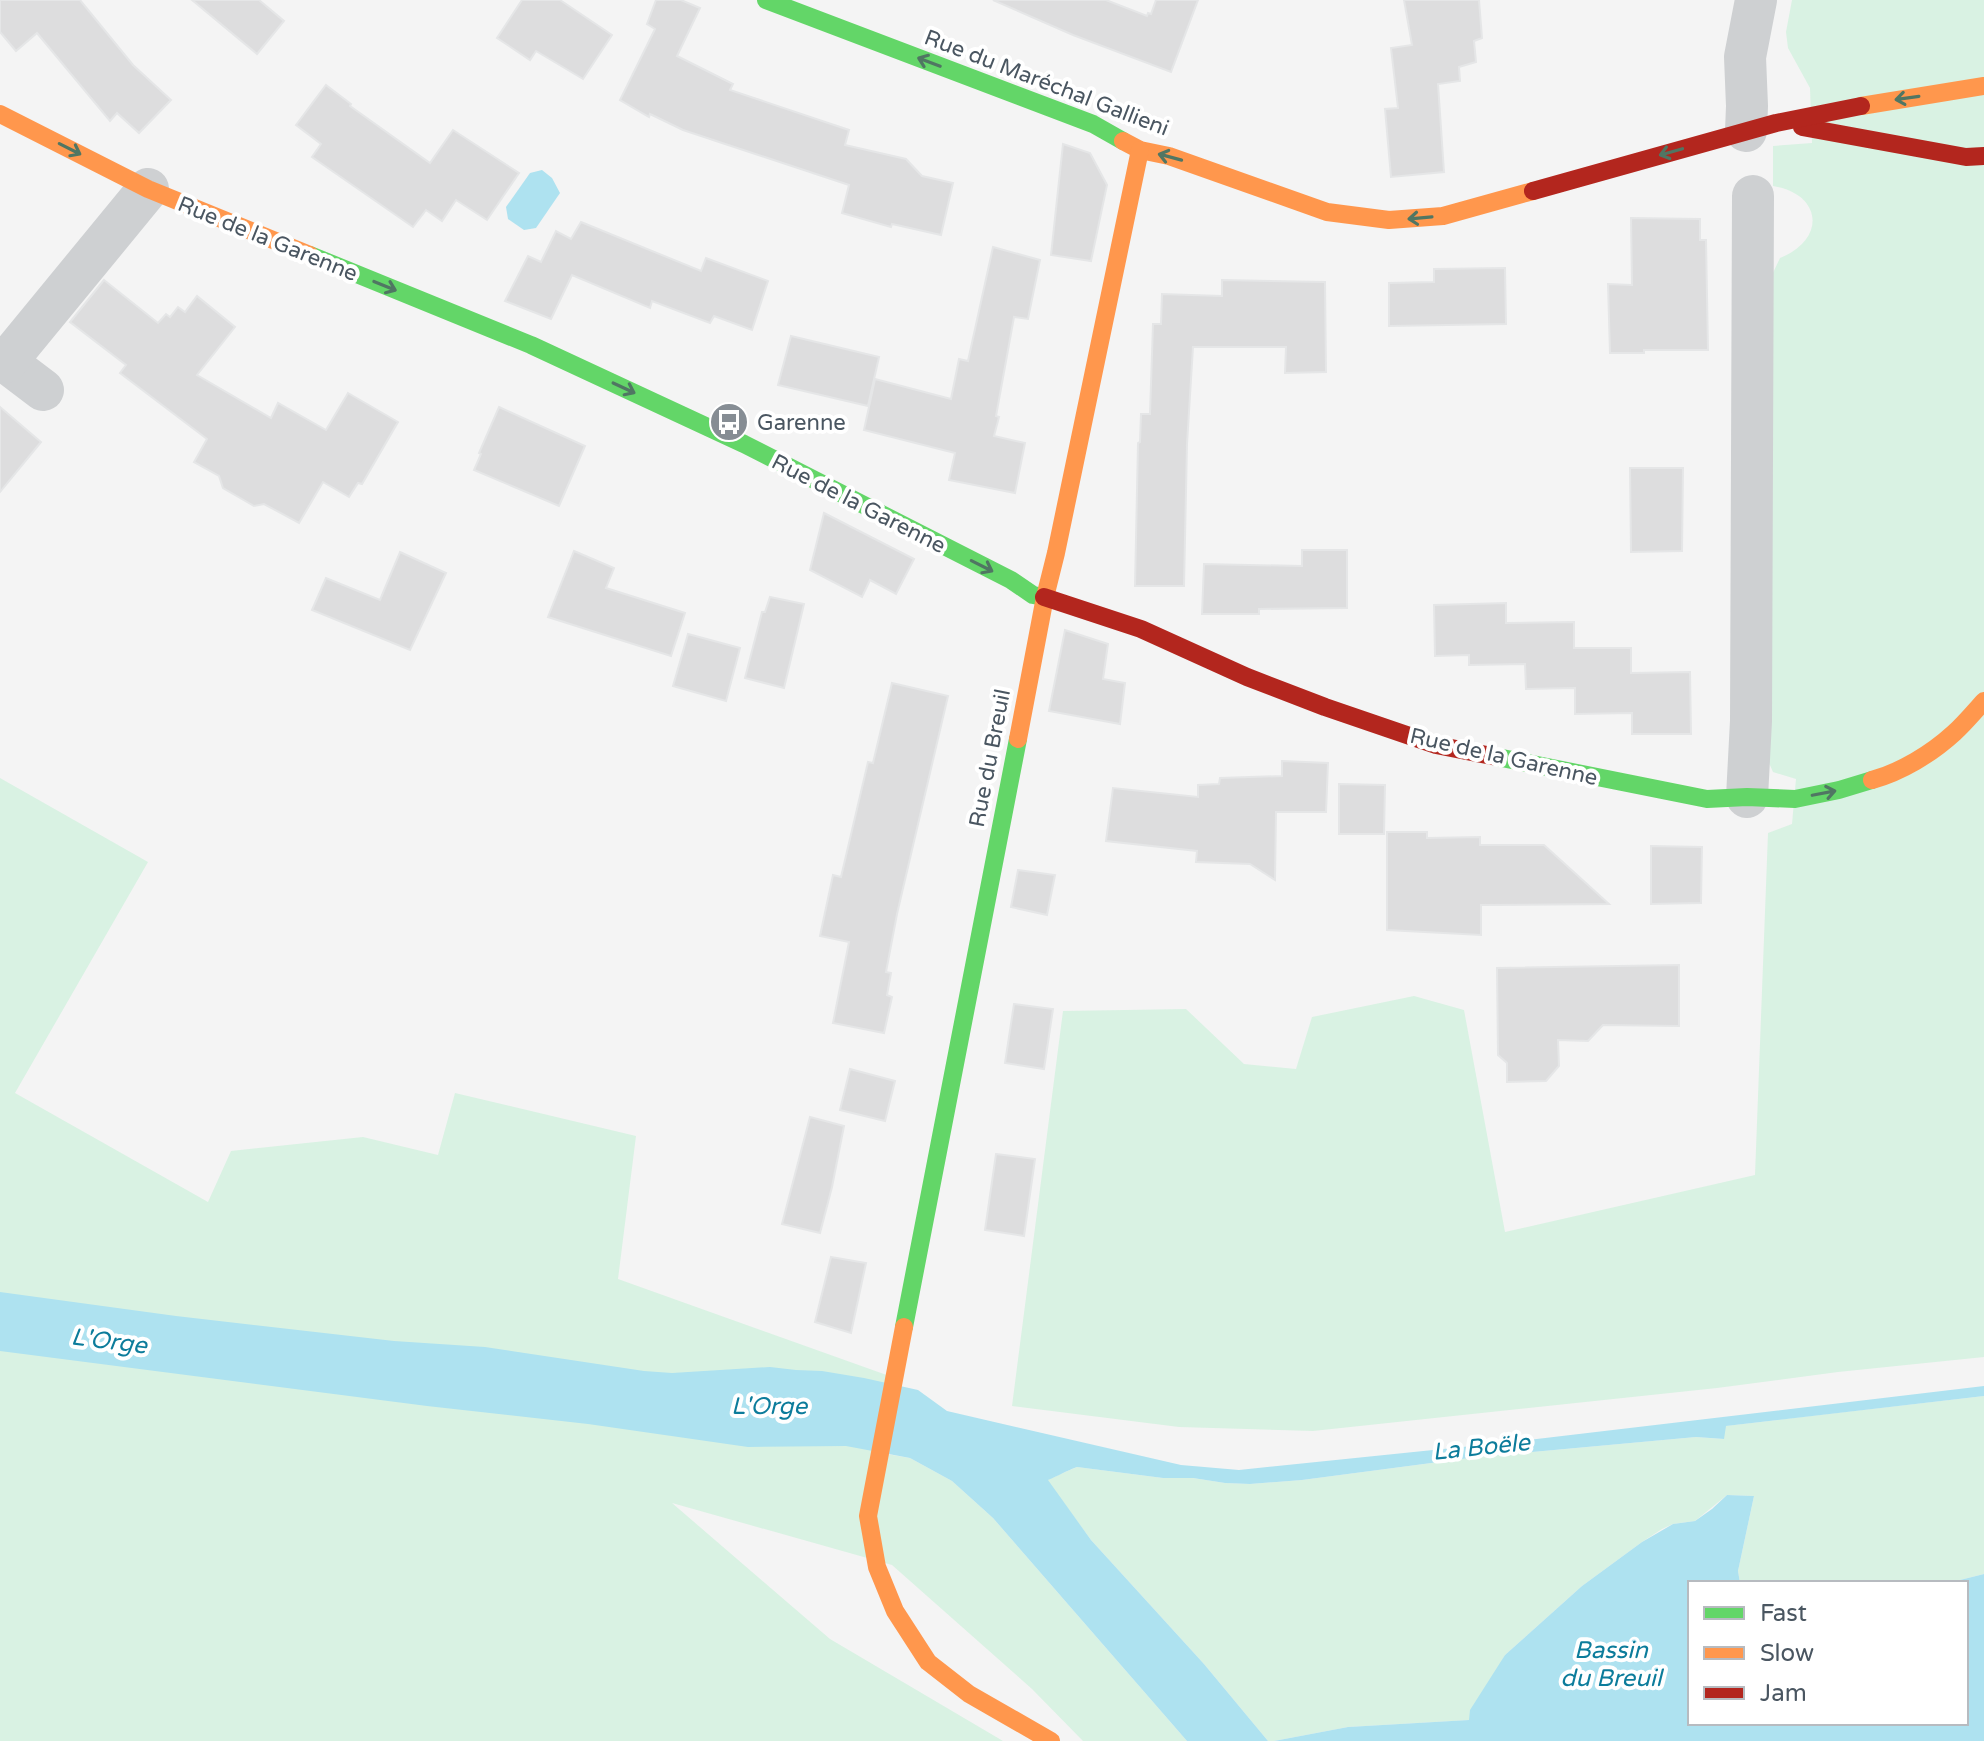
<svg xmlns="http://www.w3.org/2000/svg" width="1984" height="1741" font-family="'Varela Round',sans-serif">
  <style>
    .green { fill: #d9f2e3 }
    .water { fill: #aee2f0 }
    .building { fill: #ddddde; stroke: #e5e6e7; stroke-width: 2 }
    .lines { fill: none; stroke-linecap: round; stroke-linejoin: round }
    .street { stroke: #ced0d2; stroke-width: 42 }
    .fast { stroke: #63d668; stroke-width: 18 }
    .slow { stroke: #ff974d; stroke-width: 18 }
    .jam { stroke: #b3261e; stroke-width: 18 }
    .oneway { stroke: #507663 }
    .labels { text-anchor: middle; stroke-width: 8; stroke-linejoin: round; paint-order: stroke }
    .street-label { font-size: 22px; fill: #4a5661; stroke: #fff }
    .poi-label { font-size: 22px; fill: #4a5661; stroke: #fff; text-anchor: start }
    .water-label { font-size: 24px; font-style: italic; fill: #0c7c9b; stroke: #fff }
  </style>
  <rect width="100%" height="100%" fill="#f4f4f4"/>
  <!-- green -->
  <g class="green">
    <path d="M 1792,0 L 1984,0 L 1984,1357 L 1838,1372 L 1717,1388 L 1313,1431 L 1179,1427 L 1012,1406 L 1063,1011 L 1186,1009 L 1244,1064 L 1296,1069 L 1312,1017 L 1414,996 L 1464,1010 L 1505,1232 L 1755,1175 L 1768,833 L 1792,824 L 1796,779 L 1773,772 L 1766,756 L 1772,275 L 1780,258 C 1826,240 1823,194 1773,186 L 1773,146 L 1812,143 L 1810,88 L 1788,48 L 1786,32 Z"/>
    <path d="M 0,778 L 148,862 L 15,1093 L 208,1202 L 231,1151 L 363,1137 L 438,1155 L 455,1093 L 636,1136 L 618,1279 L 895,1378 L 881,1453 L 910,1458 L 952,1481 L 993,1518 L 1187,1741 L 1083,1741 L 1032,1689 L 892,1565 L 672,1503 L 830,1639 L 1003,1741 L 0,1741 Z"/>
    <path d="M 1984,1396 L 1984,1574 L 1948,1583 L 1740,1583 L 1738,1571 L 1754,1496 L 1727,1495 L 1695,1521 L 1673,1524 L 1662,1529 L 1642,1542 L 1582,1586 L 1505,1655 L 1470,1720 L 1348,1727 L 1274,1741 L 1268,1741 L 1204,1664 L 1091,1540 L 1047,1480 C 1058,1476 1066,1471 1077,1467 L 1163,1478 L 1193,1478 L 1225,1483 L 1250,1484 L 1302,1480 L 1477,1457 L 1696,1437 L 1723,1439 L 1725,1426 Z"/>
  </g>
  <!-- water -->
  <g class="water">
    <path d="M 542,170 L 552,178 L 560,193 L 536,228 L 524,230 L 508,219 L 506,207 L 530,173 Z"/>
    <path d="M 0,1292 L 176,1316 L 394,1341 L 485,1347 L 644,1371 L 672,1373 L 770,1367 L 796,1370 L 822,1371 L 864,1378 L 918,1390 L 947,1411 L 1181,1465 L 1239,1470 L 1511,1442 L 1984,1386 L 1984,1396 L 1726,1426 L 1724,1439 L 1696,1437 L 1477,1457 L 1302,1480 L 1250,1484 L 1225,1483 L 1193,1478 L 1163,1478 L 1077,1467 C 1066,1471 1058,1476 1048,1480 L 1091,1540 L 1204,1664 L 1268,1741 L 1187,1741 L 993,1518 L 952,1481 L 910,1458 L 846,1446 L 748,1447 L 588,1424 L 427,1406 L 0,1351 Z"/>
    <path d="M 1727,1495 L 1754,1496 L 1738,1571 L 1740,1583 L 1690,1583 L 1690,1723 L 1966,1723 L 1966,1583 L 1948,1583 L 1984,1574 L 1984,1741 L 1274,1741 L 1348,1727 L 1469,1720 L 1470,1710 L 1505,1655 L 1582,1586 L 1642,1542 L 1673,1524 L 1695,1521 L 1712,1509 Z"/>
  </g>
  <!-- building -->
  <g class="building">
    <path d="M 0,0 L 80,0 L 133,65 L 171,100 L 139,133 L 117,113 L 110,121 L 37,33 L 16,51 L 0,32 Z"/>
    <path d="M 192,0 L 259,0 L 284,21 L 257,54 Z"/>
    <path d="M 522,0 L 560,0 L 612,35 L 583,79 L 536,51 L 530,60 L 497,38 Z"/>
    <path d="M 656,0 L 681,0 L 700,8 L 677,56 L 733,84 L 730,90 L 849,130 L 845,145 L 906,159 L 922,176 L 953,183 L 941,235 L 892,224 L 891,227 L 842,213 L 849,185 L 683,130 L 650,114 L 649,117 L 620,100 L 655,29 L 647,24 Z"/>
    <path d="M 993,0 L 1106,0 L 1147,16 L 1148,13 L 1151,14 L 1156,0 L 1198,0 L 1171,72 L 1073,35 Z"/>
    <path d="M 1404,0 L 1479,0 L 1482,38 L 1474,41 L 1476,62 L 1459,67 L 1460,81 L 1438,84 L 1444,172 L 1391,177 L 1385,109 L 1398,108 L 1391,48 L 1412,45 Z"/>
    <path d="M 326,85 L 351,104 L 350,106 L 430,163 L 453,130 L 519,173 L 487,220 L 456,200 L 442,221 L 426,210 L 413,227 L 312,157 L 321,144 L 296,125 Z"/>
    <path d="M 1063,144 L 1090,153 L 1107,185 L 1091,261 L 1051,255 Z"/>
    <path d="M 1631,218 L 1700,219 L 1700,240 L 1706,240 L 1708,350 L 1644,350 L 1644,353 L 1610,353 L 1608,284 L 1632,285 Z"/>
    <path d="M 581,222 L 701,271 L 706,258 L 768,281 L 752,330 L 714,316 L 710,323 L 652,301 L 650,308 L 572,275 L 551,319 L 505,301 L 528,256 L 541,262 L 556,231 L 571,239 Z"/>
    <path d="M 993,247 L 1040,260 L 1028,319 L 1014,317 L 996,416 L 999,417 L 994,436 L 1025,443 L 1015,493 L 949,480 L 955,453 L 864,430 L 875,379 L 951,399 L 959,359 L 968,361 Z"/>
    <path d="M 1505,268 L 1506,324 L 1389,326 L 1389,283 L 1434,282 L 1434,269 Z"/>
    <path d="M 104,280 L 158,323 L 166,314 L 170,317 L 178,307 L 185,312 L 197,296 L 235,327 L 197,375 L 271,418 L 278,403 L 326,430 L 348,393 L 398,422 L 362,484 L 358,483 L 349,497 L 323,482 L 299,523 L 264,504 L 254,506 L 223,488 L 219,476 L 194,462 L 207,439 L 120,373 L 126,365 L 70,322 Z"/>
    <path d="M 1222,280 L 1325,282 L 1326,372 L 1285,373 L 1286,347 L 1193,347 L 1187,444 L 1184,586 L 1135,586 L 1138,443 L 1140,442 L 1141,414 L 1150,414 L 1153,324 L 1161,324 L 1162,294 L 1222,296 Z"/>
    <path d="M 791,336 L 879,357 L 868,406 L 778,385 Z"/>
    <path d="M 0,407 L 41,442 L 0,492 Z"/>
    <path d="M 499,407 L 585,446 L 559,506 L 474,470 L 481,454 L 479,453 Z"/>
    <path d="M 1630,468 L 1683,468 L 1682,551 L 1631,552 Z"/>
    <path d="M 824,513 L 914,559 L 896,594 L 870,580 L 862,597 L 810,570 Z"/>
    <path d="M 1302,550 L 1347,550 L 1347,608 L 1259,609 L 1259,614 L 1202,614 L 1204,564 L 1302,566 Z"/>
    <path d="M 574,551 L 614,568 L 606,588 L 685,613 L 671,656 L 548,617 Z"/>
    <path d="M 400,552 L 446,573 L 410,650 L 312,610 L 326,578 L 380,600 Z"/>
    <path d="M 770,597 L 804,604 L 784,688 L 745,678 L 762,612 L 765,612 Z"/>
    <path d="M 1506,603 L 1506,623 L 1574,622 L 1574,648 L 1631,648 L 1631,673 L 1690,672 L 1691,734 L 1632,734 L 1632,713 L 1575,714 L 1575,688 L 1526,689 L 1525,664 L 1469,665 L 1469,655 L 1435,656 L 1434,605 Z"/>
    <path d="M 1065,630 L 1108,644 L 1103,679 L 1125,683 L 1120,724 L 1049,711 Z"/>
    <path d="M 688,634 L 740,648 L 726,701 L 673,686 Z"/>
    <path d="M 892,683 L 948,696 L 897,914 L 886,972 L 891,973 L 887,995 L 892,997 L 884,1033 L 833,1023 L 849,942 L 820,936 L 833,875 L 841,877 L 868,762 L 873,763 Z"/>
    <path d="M 1282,761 L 1328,763 L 1326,812 L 1276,812 L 1275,880 L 1250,864 L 1196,862 L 1197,851 L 1106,841 L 1113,788 L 1198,797 L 1198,785 L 1219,784 L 1220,778 L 1282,776 Z"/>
    <path d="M 1339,784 L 1385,785 L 1384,834 L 1339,834 Z"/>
    <path d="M 1387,832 L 1427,832 L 1427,838 L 1480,837 L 1480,845 L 1544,845 L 1609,904 L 1481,905 L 1481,935 L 1387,930 Z"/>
    <path d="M 1651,846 L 1702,847 L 1701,903 L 1651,904 Z"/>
    <path d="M 1018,870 L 1055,875 L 1047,915 L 1011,907 Z"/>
    <path d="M 1679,965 L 1679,1026 L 1603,1025 L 1588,1041 L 1558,1040 L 1559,1066 L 1546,1081 L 1507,1082 L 1507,1063 L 1498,1055 L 1497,968 Z"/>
    <path d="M 1014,1004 L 1053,1009 L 1044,1069 L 1005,1063 Z"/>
    <path d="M 850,1069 L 895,1081 L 885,1121 L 840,1110 Z"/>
    <path d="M 810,1117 L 844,1126 L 832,1187 L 820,1233 L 782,1224 Z"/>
    <path d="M 996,1154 L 1035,1159 L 1024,1236 L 985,1230 Z"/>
    <path d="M 831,1257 L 866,1263 L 851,1333 L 815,1322 Z"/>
  </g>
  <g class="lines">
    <!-- street -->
    <g class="street">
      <path d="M 1746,131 L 1747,106 L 1745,57 L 1756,0"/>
      <path d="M 0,361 L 6,362 L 43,390"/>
      <path d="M 6,362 L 148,189"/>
      <path d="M 1747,797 L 1751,721 L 1753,196"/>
    </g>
    <!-- fast -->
    <g class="fast">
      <path d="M 766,0 L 1093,124 L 1123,141"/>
      <path d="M 310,255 L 531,345 L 744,444 L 1011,580 L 1033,595 L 1044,597"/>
      <path d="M 1497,757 L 1707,799 L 1747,797 L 1795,799 L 1839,790 L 1872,780"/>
      <path d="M 904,1327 L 1018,739"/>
    </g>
    <!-- slow -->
    <g class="slow">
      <path d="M 1861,106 L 1984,86"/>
      <path d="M 0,114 L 148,189 L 310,255"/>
      <path d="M 1123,141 L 1140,150 L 1169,156 L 1327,212 L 1389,220 L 1443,216 L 1533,191"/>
      <path d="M 1018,739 L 1045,597 L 1056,553 L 1140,150"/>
      <path d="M 1872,780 C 1901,772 1931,754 1954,733 C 1965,723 1974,712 1984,701"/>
      <path d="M 904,1327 L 868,1516 L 877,1567 L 895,1611 L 928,1662 L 969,1694 L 1051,1741"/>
    </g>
    <!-- jam -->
    <g class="jam">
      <path d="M 1802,127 L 1966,157 L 1984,156"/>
      <path d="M 1533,191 L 1776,123 L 1861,106"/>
      <path d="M 1044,597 L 1141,629 L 1247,677 L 1325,707 L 1436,745 L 1497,757"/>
    </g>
  </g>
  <!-- one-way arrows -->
  <defs><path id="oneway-shaft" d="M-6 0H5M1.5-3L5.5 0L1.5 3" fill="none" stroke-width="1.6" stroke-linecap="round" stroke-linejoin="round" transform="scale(2)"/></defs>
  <g class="oneway">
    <use href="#oneway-shaft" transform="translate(929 62) rotate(-159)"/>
    <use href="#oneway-shaft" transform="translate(1907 98) rotate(172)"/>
    <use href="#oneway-shaft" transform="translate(70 149) rotate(27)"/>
    <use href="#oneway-shaft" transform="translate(1671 152) rotate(164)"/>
    <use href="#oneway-shaft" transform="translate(1170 157) rotate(-165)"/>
    <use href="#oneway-shaft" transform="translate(1420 218) rotate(175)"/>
    <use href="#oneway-shaft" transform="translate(385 286) rotate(22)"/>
    <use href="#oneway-shaft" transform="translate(624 388) rotate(25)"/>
    <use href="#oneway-shaft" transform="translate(982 566) rotate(27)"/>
    <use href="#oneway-shaft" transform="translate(1824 793) rotate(-11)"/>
  </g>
  <!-- icons -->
  <defs>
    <symbol id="bus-disc" viewBox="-11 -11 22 22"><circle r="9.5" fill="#868d94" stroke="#fff"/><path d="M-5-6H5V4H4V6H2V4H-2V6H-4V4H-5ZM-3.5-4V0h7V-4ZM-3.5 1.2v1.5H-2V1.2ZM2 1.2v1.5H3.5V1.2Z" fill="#fff"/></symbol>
  </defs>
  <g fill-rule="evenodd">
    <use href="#bus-disc" x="707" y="400" width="44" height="44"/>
  </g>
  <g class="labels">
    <!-- street labels -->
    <g class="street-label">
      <text transform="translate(1047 82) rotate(21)" y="8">Rue du Maréchal Gallieni</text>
      <text transform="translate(268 238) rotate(22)" y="8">Rue de la Garenne</text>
      <text transform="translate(859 503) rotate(27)" y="8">Rue de la Garenne</text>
      <text transform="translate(1504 756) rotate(13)" y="8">Rue de la Garenne</text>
      <text transform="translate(989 758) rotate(-79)" y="8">Rue du Breuil</text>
    </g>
    <!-- poi labels -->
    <g class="poi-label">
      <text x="757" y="430">Garenne</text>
    </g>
    <!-- water labels -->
    <g class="water-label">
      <text transform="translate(109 1341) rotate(7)" y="8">L'Orge</text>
      <text x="769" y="1414">L'Orge</text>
      <text transform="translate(1481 1447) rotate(-6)" y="8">La Boële</text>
      <text x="1611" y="1658">Bassin<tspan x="1611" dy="28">du Breuil</tspan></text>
    </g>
  </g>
  <!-- legend -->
  <rect x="1688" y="1581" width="280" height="144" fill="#ffffff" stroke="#b7bbc0" stroke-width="2"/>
  <rect x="1704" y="1607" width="40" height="12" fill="#63d668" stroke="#b7bbc0" stroke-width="2"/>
  <text x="1760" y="1621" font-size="24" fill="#4a5661">Fast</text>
  <rect x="1704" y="1647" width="40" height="12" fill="#ff974d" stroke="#b7bbc0" stroke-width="2"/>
  <text x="1760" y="1661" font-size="24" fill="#4a5661">Slow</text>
  <rect x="1704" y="1687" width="40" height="12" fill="#b3261e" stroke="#b7bbc0" stroke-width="2"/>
  <text x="1760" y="1701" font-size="24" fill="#4a5661">Jam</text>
</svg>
